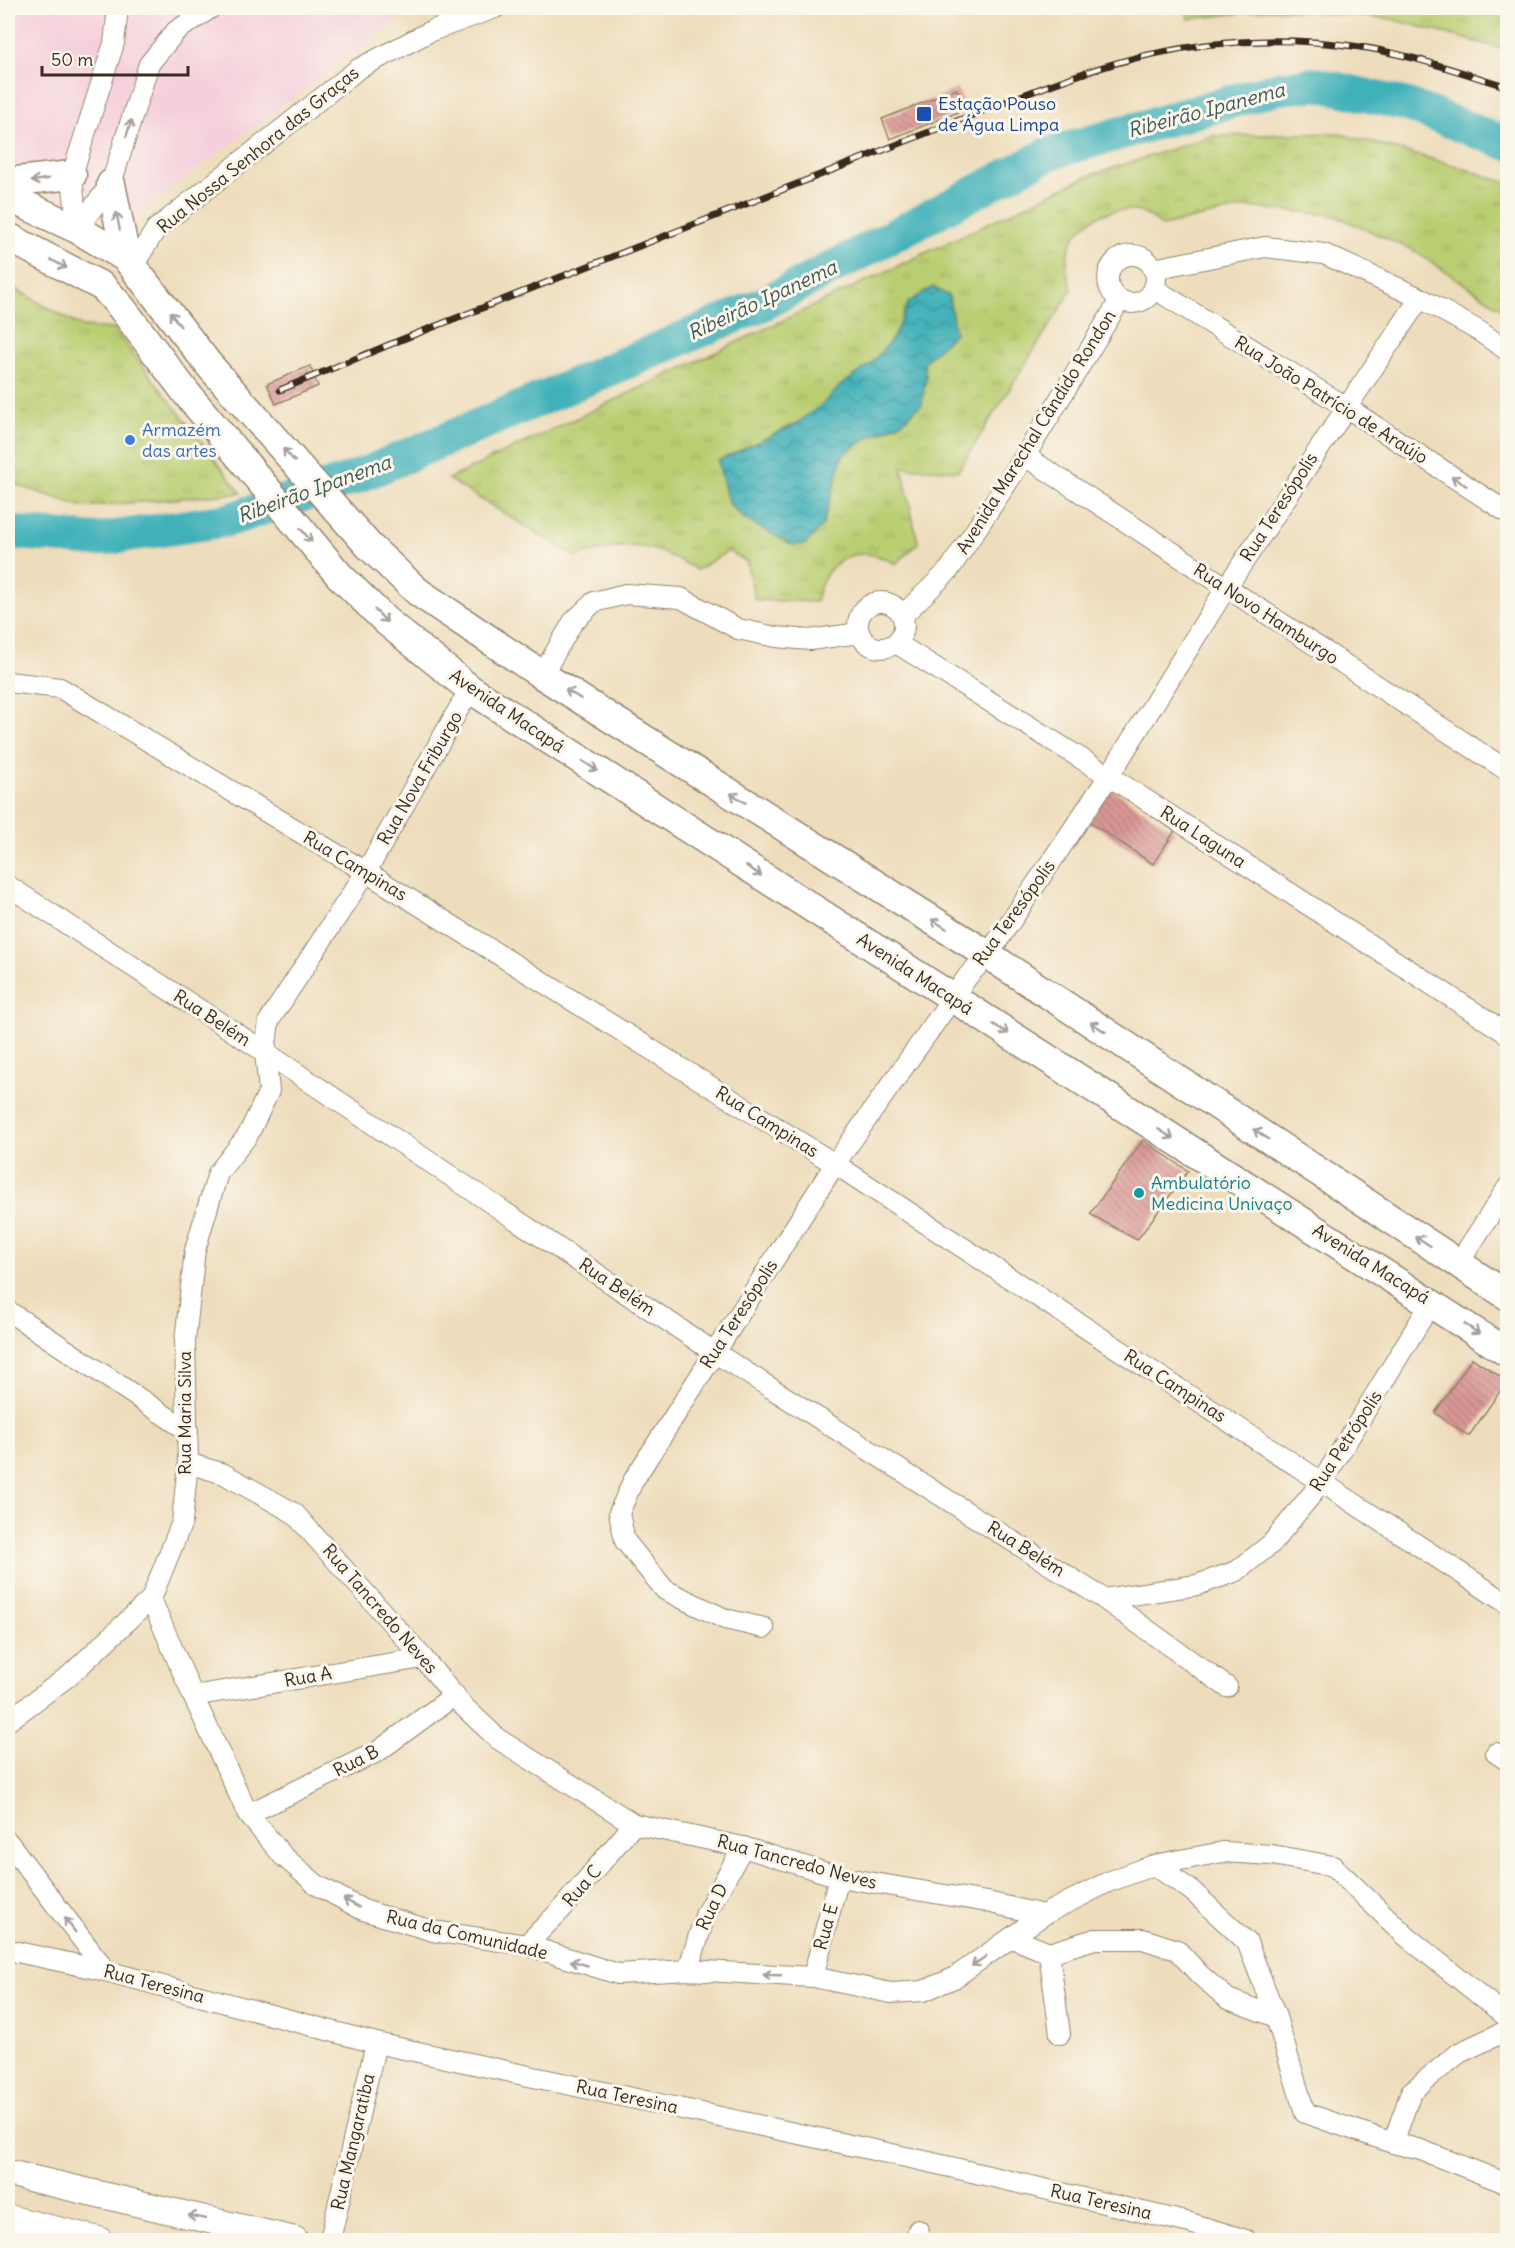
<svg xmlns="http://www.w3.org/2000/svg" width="1515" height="2248" font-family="Delius,sans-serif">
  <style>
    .built { fill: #f5cfdb }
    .grass { fill: url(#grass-tufts); stroke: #7a7c48; stroke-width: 1.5; fill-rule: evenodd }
    .water { fill: url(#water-waves); stroke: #3e6e6c; stroke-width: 1.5 }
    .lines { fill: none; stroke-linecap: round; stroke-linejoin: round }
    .river { stroke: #41b1b9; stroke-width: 34 }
    .building { fill: url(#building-back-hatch) }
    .minor-casing { stroke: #94846d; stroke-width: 22 }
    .tertiary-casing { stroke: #94846d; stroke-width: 28 }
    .secondary-casing { stroke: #94846d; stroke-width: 31 }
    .minor { stroke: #fff; stroke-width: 20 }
    .tertiary { stroke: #fff; stroke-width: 26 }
    .secondary { stroke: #fff; stroke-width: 28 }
    .rail-casing { stroke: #3b2a1e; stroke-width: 7 }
    .rail { stroke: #fbf7ec; stroke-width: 4.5; stroke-dasharray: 14; stroke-linecap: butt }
    .oneway { stroke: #a79f9a }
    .transit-dot { fill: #1a4fb4; stroke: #fbf7ec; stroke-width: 2 }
    .shop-dot { fill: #3f7fe0; stroke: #fbf7ec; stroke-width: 2 }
    .culture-dot { fill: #0f9aa8; stroke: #fbf7ec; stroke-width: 2 }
    .labels { text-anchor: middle; stroke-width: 6; stroke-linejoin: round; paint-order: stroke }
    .transit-label { font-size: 18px; fill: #164399; stroke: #fbf7ec; text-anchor: start }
    .street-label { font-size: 18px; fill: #3b2a1e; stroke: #fbf7ec }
    .shop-label { font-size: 18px; fill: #366cbe; stroke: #fbf7ec; text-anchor: start }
    .culture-label { font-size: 18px; fill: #0d838f; stroke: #fbf7ec; text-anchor: start }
    .water-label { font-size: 20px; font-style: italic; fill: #3d5954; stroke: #fbf7ec }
  </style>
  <defs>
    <pattern id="grass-tufts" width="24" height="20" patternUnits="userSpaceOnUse" patternTransform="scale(1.5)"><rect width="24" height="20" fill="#b9cd71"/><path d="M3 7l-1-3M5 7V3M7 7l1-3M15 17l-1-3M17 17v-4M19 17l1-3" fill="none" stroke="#a0b061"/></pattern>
    <pattern id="water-waves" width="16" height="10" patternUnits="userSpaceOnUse" patternTransform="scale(1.5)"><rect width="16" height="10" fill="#41b1b9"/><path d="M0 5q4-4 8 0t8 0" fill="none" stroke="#389096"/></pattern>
    <pattern id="building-back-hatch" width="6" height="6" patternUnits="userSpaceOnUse" patternTransform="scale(1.5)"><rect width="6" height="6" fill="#da9895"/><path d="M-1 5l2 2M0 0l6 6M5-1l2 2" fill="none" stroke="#b27c79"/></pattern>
  </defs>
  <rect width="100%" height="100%" fill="#fbf7ec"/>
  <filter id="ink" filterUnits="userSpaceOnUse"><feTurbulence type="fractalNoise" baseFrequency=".0167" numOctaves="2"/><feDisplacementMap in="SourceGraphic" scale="12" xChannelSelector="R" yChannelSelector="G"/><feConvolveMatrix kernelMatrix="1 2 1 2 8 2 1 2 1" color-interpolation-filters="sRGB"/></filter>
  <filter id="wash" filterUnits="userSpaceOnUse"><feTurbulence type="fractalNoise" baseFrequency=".008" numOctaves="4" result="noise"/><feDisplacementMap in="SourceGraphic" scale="24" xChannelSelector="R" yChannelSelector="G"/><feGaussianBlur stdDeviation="1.35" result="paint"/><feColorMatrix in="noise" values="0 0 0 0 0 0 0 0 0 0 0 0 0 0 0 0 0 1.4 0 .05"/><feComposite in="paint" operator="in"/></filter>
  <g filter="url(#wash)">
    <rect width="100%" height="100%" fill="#eeddbc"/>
    <!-- built -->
    <path class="built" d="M 8,8 L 414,8 L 120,227 L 8,175 Z"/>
    <!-- grass -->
    <g class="grass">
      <path d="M 1185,8 L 1507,8 L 1507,50 L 1391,19 L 1277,9 L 1189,19 Z"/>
      <path d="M 1337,133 L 1457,166 L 1507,183 L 1507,312 L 1413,250 L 1333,215 L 1247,207 L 1162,226 C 1157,222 1152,218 1147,215 C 1117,200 1075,220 1068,253 C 1065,266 1068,277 1072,290 L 958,471 L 902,467 L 918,543 L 896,564 C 857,542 825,558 816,602 L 755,600 L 746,561 L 728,551 L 697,570 C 650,542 628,540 576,557 L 448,479 L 1088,176 L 1212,136 ZM 909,302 L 955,332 L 924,362 L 926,377 L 866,439 L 843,455 L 833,486 L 792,545 L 769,532 L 728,503 L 718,461 L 796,424 L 826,402 L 840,386 L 871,364 L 893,338 Z"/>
      <path d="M 8,285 L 82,327 L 114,329 L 241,493 L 83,507 L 8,482 Z"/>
    </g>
    <!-- water -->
    <path class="water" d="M 933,287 L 949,296 L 955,333 L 924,362 L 926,377 L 922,404 L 901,423 L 866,439 L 843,455 L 823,525 L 806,544 L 792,545 L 746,520 L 729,504 L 718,461 L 796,424 L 825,402 L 840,386 L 871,364 L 893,338 L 909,302 Z"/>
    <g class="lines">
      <!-- river -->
      <path class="river" d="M 8,532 L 95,540 L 228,520 L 357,477 L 761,305 L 1048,154 L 1278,88 L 1317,84 L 1408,105 L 1508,144"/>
    </g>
    <g id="blocks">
      <!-- building -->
      <g class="building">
        <path d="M 957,89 L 966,109 L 890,139 L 882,119 Z"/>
        <path d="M 310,366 L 318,386 L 276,404 L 267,384 Z"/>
        <path d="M 1110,788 L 1175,831 L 1153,864 L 1088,821 Z"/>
        <path d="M 1143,1140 L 1188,1171 L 1137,1240 L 1090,1214 Z"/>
        <path d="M 1472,1358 L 1507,1381 L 1469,1436 L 1435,1413 Z"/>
      </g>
    </g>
  </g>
  <g filter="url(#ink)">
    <use href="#blocks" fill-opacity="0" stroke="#94846d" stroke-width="1.5"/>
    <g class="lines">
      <defs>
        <g id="minor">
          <path d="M 77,229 L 111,184 L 149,64 L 176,31 L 211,8"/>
          <path d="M 77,229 L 72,175 L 114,43 L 118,8"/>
          <circle cx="1132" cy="279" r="24"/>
          <path d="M 133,266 L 156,229 L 358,69 L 431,31 L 495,8"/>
          <path d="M 1153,269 L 1265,247 L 1324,254 L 1420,298 L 1479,331 L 1508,351"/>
          <path d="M 1153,288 L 1346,407 L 1508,513"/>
          <path d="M 1025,456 L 1508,771"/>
          <circle cx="881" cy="625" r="23"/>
          <path d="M 903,615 L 949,570 L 1025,456 L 1120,300"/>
          <path d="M 896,643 L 1109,776 L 1508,1034"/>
          <path d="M 542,675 L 573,622 L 594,602 L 626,594 L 681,598 L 738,629 L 776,637 L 810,640 L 859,633"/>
          <path d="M 8,682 L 60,688 L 366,872 L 835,1164 L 1508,1604"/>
          <path d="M 8,886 L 265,1052 L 714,1352 L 1104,1599 L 1227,1687"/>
          <path d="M 1458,1264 L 1508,1187"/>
          <path d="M 8,1311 L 188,1431"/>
          <path d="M 188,1463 L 224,1474 L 294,1513 L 423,1658 L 461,1704 L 498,1739 L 634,1824 L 743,1847 L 839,1877 L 987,1902 L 1043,1915 L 1108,1882 L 1154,1865 L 1223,1852 L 1272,1855 L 1333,1866 L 1406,1936 L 1508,2018"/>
          <path d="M 151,1599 L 193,1696 L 248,1814 L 283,1856 L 317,1885 L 363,1910 L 433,1931 L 526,1945 L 618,1974 L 688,1970 L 813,1977 L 891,1993 L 923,1991 L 954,1978 L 1043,1915"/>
          <path d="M 1104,1599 L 1197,1585 L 1237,1571 L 1272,1543 L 1322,1482 L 1431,1303"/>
          <path d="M 764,1628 L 725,1619 L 665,1590 L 625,1541 L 619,1513 L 633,1481 L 835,1164 L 968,976 L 988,955 L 1109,776 L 1226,588 L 1420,298"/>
          <path d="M 193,1696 L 423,1658"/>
          <path d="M 8,1721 L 70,1675 L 151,1599 L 182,1522 L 188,1463 L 185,1341 L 195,1250 L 218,1173 L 248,1135 L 269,1091 L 265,1052 L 269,1021 L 366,872 L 470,689"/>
          <path d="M 1496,1753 L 1508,1761"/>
          <path d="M 248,1814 L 377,1752 L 455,1695"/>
          <path d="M 8,1842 L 106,1971"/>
          <path d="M 1154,1865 L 1192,1891 L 1247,1942 L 1276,2017 L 1305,2113 L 1393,2143"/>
          <path d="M 1012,1938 L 1049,1953 L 1095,1939 L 1143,1939 L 1177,1950 L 1200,1975 L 1228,1999 L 1276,2017"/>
          <path d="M 526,1945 L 560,1911 L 634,1824"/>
          <path d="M 8,1950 L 106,1971 L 376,2043 L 929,2162 L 1190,2223 L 1246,2240"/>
          <path d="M 1049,1953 L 1060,2034"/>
          <path d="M 688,1970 L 706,1913 L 743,1847"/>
          <path d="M 813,1977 L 839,1877"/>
          <path d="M 1508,2030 L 1459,2053 L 1411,2092 L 1393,2143 L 1421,2150 L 1508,2184"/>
          <path d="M 330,2240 L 376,2043"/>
          <path d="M 916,2240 L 918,2230"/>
        </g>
        <g id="tertiary">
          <path d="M 8,2173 L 295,2240"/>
          <path d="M 8,2218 L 99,2240"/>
        </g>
        <g id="secondary">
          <path d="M 8,182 L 72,175"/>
          <path d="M 111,184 L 126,258"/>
          <path d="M 8,197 L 77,229 L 126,258 L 209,365 L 369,546 L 418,592 L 542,675 L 988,955 L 1508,1296"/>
          <path d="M 8,237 L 103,287 L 121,307 L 187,394 L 339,575 L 387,622 L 470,689 L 1508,1353"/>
        </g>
      </defs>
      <!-- minor casing -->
      <use href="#minor" class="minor-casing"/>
      <!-- tertiary casing -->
      <use href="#tertiary" class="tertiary-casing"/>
      <!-- secondary casing -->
      <use href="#secondary" class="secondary-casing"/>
      <!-- minor -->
      <use href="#minor" class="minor"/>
      <!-- tertiary -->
      <use href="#tertiary" class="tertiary"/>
      <!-- secondary -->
      <use href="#secondary" class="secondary"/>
      <defs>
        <path id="rail" d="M 280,390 L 403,339 L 1018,97 C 1061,81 1103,65 1148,55 C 1215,40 1285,37 1353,46 C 1403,52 1459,72 1508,87"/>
      </defs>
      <!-- rail casing -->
      <use href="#rail" class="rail-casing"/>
      <!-- rail -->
      <use href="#rail" class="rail"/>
    </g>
    <!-- one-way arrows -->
    <defs><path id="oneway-shaft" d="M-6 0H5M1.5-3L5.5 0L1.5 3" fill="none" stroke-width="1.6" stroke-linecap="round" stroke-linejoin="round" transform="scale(1.5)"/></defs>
    <g class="oneway">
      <use href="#oneway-shaft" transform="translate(129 128) rotate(-72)"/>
      <use href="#oneway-shaft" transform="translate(40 180) rotate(172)"/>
      <use href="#oneway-shaft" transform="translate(118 221) rotate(-101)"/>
      <use href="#oneway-shaft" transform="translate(59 264) rotate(28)"/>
      <use href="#oneway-shaft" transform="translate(175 319) rotate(-127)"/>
      <use href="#oneway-shaft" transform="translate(289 455) rotate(-132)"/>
      <use href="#oneway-shaft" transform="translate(1459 481) rotate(-147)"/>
      <use href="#oneway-shaft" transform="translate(306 535) rotate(50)"/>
      <use href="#oneway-shaft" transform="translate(381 616) rotate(45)"/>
      <use href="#oneway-shaft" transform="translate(573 694) rotate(-148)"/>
      <use href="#oneway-shaft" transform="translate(590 766) rotate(33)"/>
      <use href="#oneway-shaft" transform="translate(738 798) rotate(-148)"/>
      <use href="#oneway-shaft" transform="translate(754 871) rotate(33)"/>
      <use href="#oneway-shaft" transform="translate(939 924) rotate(-148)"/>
      <use href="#oneway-shaft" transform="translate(1098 1027) rotate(-147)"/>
      <use href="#oneway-shaft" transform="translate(1001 1029) rotate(32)"/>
      <use href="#oneway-shaft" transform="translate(1166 1134) rotate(32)"/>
      <use href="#oneway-shaft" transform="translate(1261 1134) rotate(-147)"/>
      <use href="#oneway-shaft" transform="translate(1423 1241) rotate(-147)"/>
      <use href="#oneway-shaft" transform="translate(1472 1329) rotate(33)"/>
      <use href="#oneway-shaft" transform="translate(351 1903) rotate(-151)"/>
      <use href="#oneway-shaft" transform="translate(70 1925) rotate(-127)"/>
      <use href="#oneway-shaft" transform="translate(979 1961) rotate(146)"/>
      <use href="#oneway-shaft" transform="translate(579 1963) rotate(-164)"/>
      <use href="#oneway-shaft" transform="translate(772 1975) rotate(-178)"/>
      <use href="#oneway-shaft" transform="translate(197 2217) rotate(-167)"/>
    </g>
  </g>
  <!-- markers -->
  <rect class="transit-dot" x="916" y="106" width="16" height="16" rx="3"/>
  <circle class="shop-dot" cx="130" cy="440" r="6"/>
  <circle class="culture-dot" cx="1139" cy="1193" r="6"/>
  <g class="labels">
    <!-- transit labels -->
    <g class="transit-label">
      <text x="938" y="110">Estação Pouso<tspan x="938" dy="21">de Água Limpa</tspan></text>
    </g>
    <!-- street labels -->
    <g class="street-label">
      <text transform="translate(258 150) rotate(-39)" y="6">Rua Nossa Senhora das Graças</text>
      <text transform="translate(1331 400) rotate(32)" y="6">Rua João Patrício de Araújo</text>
      <text transform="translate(1036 432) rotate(-58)" y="6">Avenida Marechal Cândido Rondon</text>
      <text transform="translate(1279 507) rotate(-57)" y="6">Rua Teresópolis</text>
      <text transform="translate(1266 614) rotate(33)" y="6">Rua Novo Hamburgo</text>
      <text transform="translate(507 711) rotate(34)" y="6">Avenida Macapá</text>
      <text transform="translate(420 778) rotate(-60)" y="6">Rua Nova Friburgo</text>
      <text transform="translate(1203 837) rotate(33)" y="6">Rua Laguna</text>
      <text transform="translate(355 866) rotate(31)" y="6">Rua Campinas</text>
      <text transform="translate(1014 913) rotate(-54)" y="6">Rua Teresópolis</text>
      <text transform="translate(915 974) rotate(33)" y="6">Avenida Macapá</text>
      <text transform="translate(212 1018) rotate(33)" y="6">Rua Belém</text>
      <text transform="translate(767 1122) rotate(32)" y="6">Rua Campinas</text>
      <text transform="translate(1371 1264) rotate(32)" y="6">Avenida Macapá</text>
      <text transform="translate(617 1287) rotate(34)" y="6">Rua Belém</text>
      <text transform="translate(739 1314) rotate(-57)" y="6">Rua Teresópolis</text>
      <text transform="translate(1175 1386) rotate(33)" y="6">Rua Campinas</text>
      <text transform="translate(185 1413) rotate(-90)" y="6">Rua Maria Silva</text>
      <text transform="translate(1346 1441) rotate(-57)" y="6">Rua Petrópolis</text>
      <text transform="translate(1026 1549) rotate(32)" y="6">Rua Belém</text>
      <text transform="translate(380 1609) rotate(49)" y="6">Rua Tancredo Neves</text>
      <text transform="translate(308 1677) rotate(-10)" y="6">Rua A</text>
      <text transform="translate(356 1761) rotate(-27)" y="6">Rua B</text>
      <text transform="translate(797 1862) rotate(15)" y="6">Rua Tancredo Neves</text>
      <text transform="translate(582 1886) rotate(-49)" y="6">Rua C</text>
      <text transform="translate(712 1907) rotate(-65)" y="6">Rua D</text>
      <text transform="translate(826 1927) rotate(-75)" y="6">Rua E</text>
      <text transform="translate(467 1935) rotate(13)" y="6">Rua da Comunidade</text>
      <text transform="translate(154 1984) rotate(15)" y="6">Rua Teresina</text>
      <text transform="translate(627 2097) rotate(12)" y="6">Rua Teresina</text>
      <text transform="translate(353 2142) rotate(-77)" y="6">Rua Mangaratiba</text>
      <text transform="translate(1101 2202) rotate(13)" y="6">Rua Teresina</text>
    </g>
    <!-- shop labels -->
    <g class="shop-label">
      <text x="142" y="436">Armazém<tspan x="142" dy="21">das artes</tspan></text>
    </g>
    <!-- culture labels -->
    <g class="culture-label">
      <text x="1151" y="1189">Ambulatório<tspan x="1151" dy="21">Medicina Univaço</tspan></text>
    </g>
    <!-- water labels -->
    <g class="water-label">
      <text transform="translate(1206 110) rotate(-15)" y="7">Ribeirão Ipanema</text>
      <text transform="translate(762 300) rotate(-25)" y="7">Ribeirão Ipanema</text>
      <text transform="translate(314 489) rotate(-20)" y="7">Ribeirão Ipanema</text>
    </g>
  </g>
  <!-- margin -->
  <rect width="1515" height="2248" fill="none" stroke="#fbf7ec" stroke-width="30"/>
  <!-- scale -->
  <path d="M42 66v9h146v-9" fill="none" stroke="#3b2a1e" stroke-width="3"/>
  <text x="51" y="66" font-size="18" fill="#3b2a1e" stroke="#fbf7ec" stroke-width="4.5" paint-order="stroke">50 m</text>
</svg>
